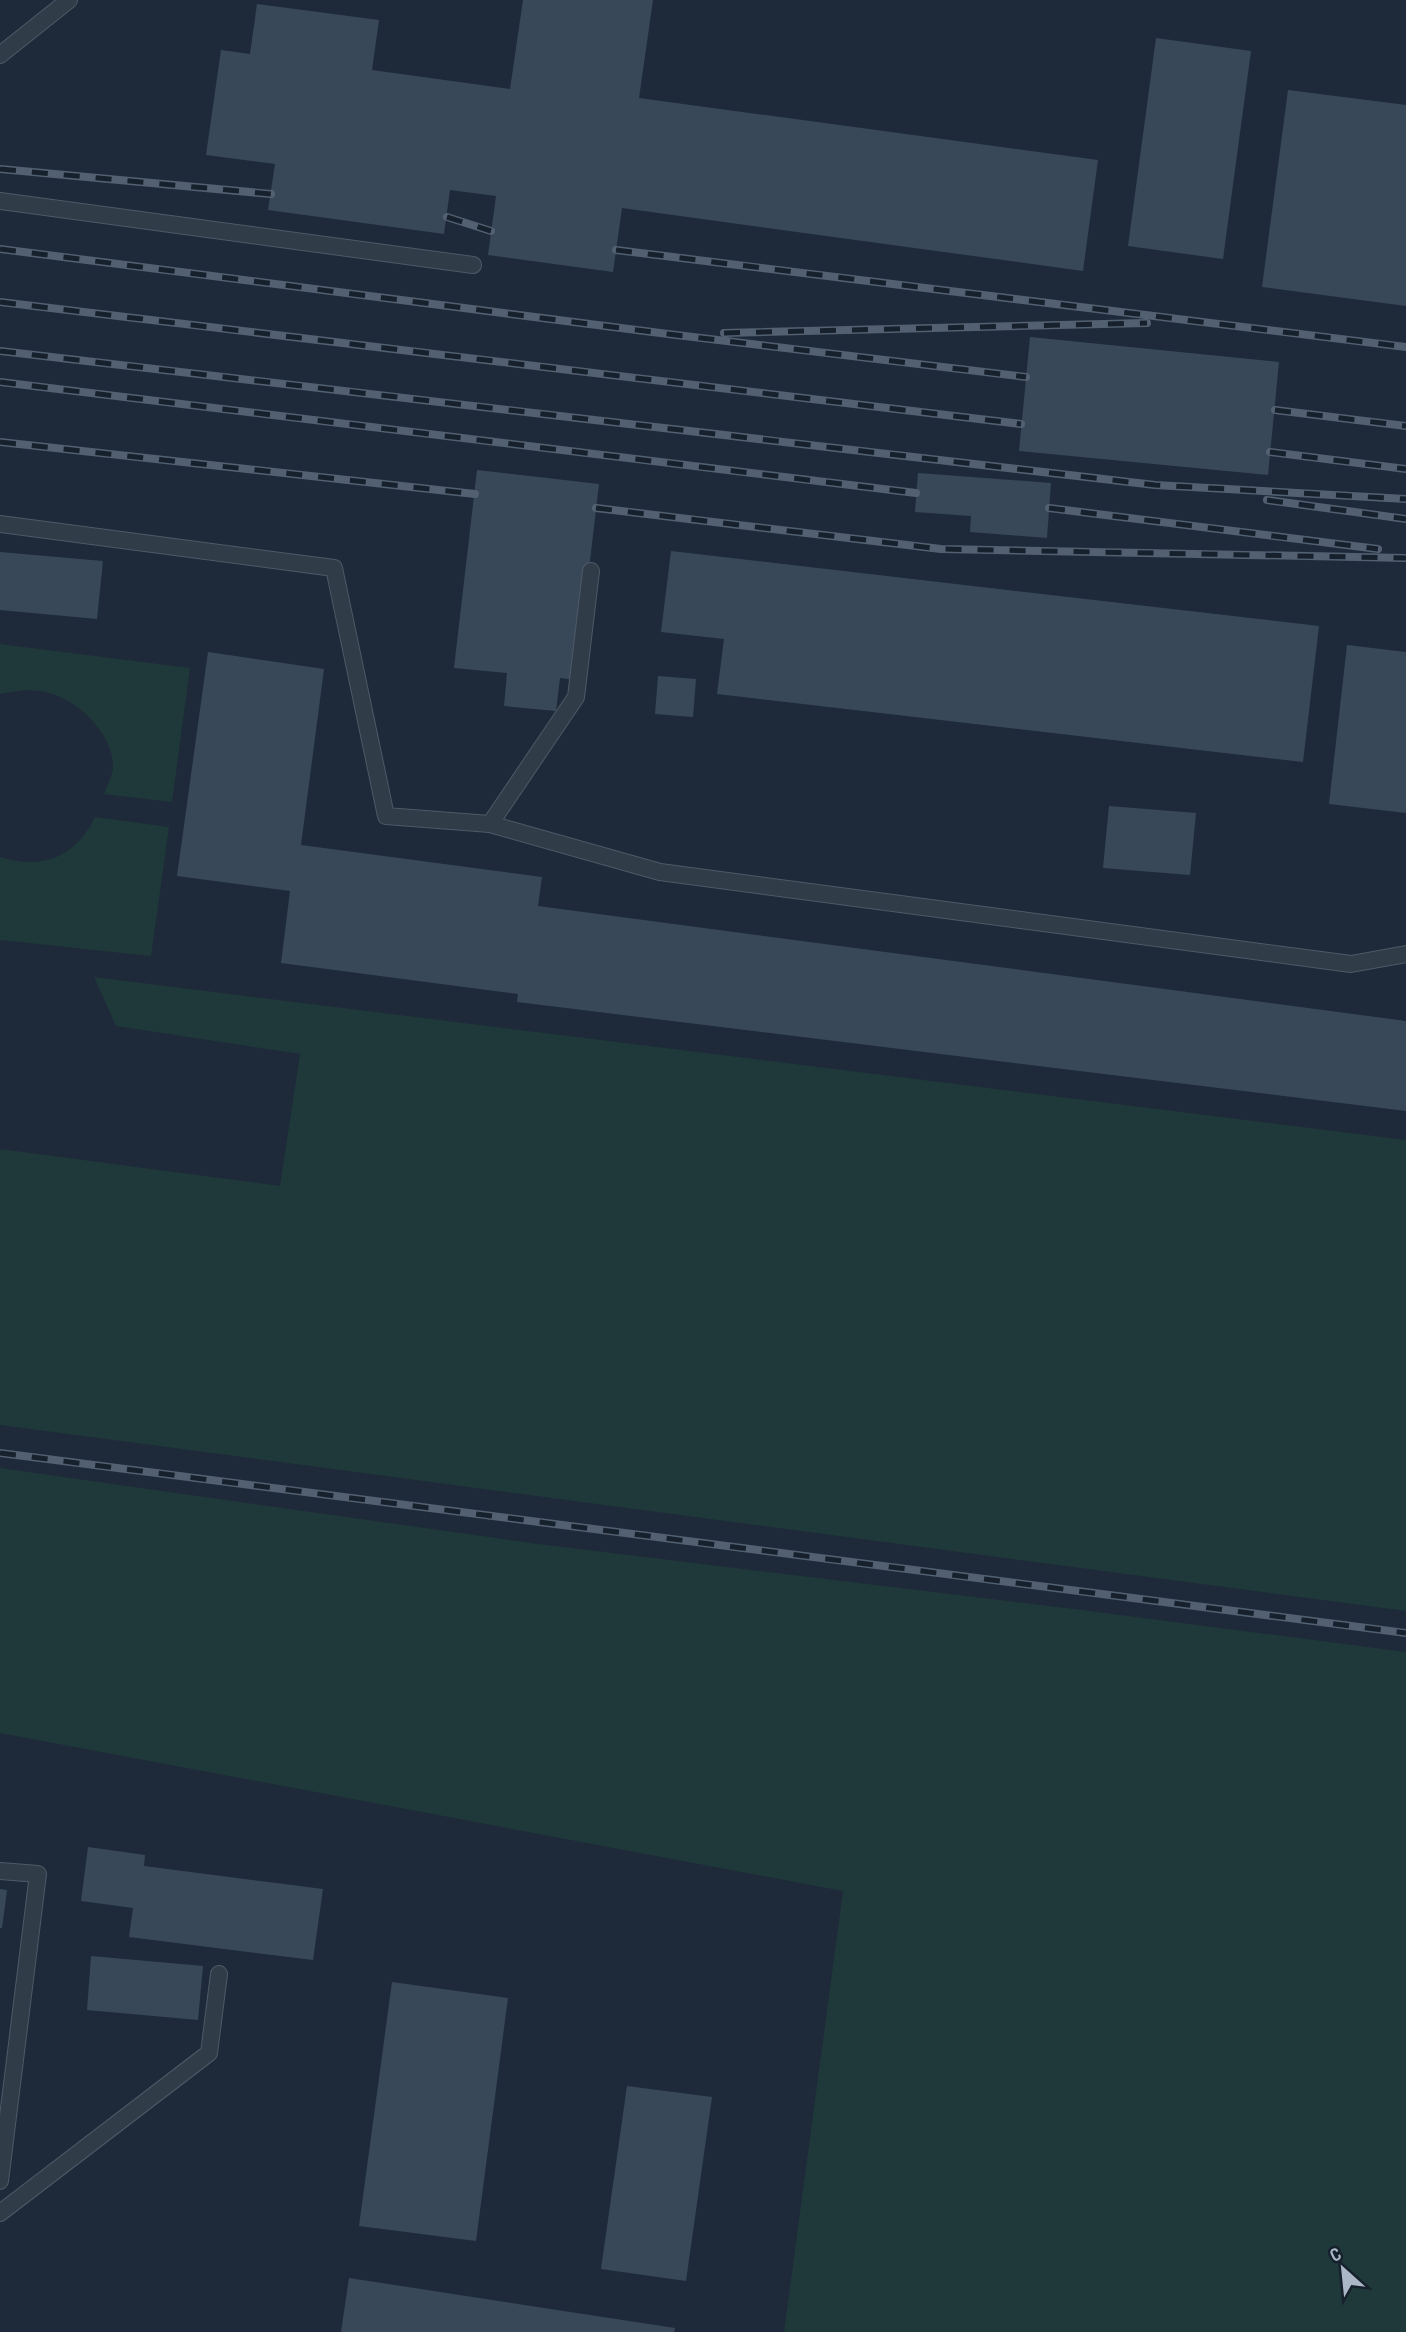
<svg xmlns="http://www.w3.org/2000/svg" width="1406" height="2332" font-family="'Sofia Sans Condensed',sans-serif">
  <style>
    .green { fill: #1f383a }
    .building { fill: #394859 }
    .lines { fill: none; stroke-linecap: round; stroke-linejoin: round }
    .lane-casing { stroke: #4f5967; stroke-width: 18 }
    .lane { stroke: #313c49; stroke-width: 16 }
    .rail-casing { stroke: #526071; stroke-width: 8 }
    .rail { stroke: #17212d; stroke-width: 5; stroke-dasharray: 16; stroke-linecap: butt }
  </style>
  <rect width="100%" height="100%" fill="#1e2a39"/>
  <!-- green -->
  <g class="green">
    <path d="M 0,644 L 190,668 L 172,802 L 104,794 C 107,786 113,775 113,767 C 114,735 78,700 49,693 C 33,688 16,691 0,694 Z"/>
    <path d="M 95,817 L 169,827 L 151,956 L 0,940 L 0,857 C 42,870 75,858 95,817 Z"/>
    <path d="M 94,977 L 1406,1140 L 1406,1611 L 0,1425 L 0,1149 L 280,1186 L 300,1054 L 116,1026 Z"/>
    <path d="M 0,1468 L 538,1544 L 1082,1610 L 1406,1652 L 1406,2332 L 784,2332 L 843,1891 L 0,1733 Z"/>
  </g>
  <!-- building -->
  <g class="building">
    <path d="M 523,0 L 653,0 L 639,98 L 1098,160 L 1083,271 L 622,208 L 613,272 L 488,255 L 496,196 L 450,190 L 444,234 L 268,210 L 275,164 L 206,155 L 221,50 L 250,54 L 257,4 L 379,20 L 372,70 L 510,89 Z"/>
    <path d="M 1156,38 L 1251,51 L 1223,259 L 1128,246 Z"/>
    <path d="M 1288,90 L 1406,105 L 1406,306 L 1262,287 Z"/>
    <path d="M 1030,337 L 1279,362 L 1268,475 L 1019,451 Z"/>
    <path d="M 477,470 L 599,484 L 576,680 L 560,678 L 556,711 L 504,706 L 507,673 L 454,668 Z"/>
    <path d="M 918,473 L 1051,483 L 1047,538 L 970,532 L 971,516 L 915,512 Z"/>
    <path d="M 671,551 L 1319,626 L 1303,762 L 717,694 L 724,639 L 661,632 Z"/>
    <path d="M 0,552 L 103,561 L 97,619 L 0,610 Z"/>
    <path d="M 1347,645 L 1406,652 L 1406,813 L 1329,804 Z"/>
    <path d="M 208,652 L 324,669 L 301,845 L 542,877 L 538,906 L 1406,1021 L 1406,1111 L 517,1002 L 518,994 L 281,963 L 290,891 L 177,876 Z"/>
    <path d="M 658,676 L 696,679 L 693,717 L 655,714 Z"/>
    <path d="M 1109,806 L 1196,813 L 1190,875 L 1103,868 Z"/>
    <path d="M 88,1847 L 145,1855 L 144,1866 L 323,1889 L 313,1960 L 129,1937 L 133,1908 L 81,1901 Z"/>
    <path d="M 0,1889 L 7,1890 L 2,1928 L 0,1928 Z"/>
    <path d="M 91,1956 L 203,1966 L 198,2020 L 87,2010 Z"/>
    <path d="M 392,1982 L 508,1998 L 476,2241 L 359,2226 Z"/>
    <path d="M 627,2086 L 712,2097 L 686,2281 L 601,2269 Z"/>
    <path d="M 349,2278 L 675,2328 L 674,2332 L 341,2332 Z"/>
  </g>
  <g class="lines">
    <defs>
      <g id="lane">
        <path d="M 0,55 L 69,0"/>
        <path d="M 0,201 L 473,265"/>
        <path d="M 0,524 L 334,568 L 386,816 L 490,824 L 576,697 L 591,571"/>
        <path d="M 490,824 L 660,872 L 1351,964 L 1406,954"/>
        <path d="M 0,1871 L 38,1874 L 0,2181"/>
        <path d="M 0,2213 L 209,2053 L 219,1974"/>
      </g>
    </defs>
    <!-- lane casing -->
    <use href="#lane" class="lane-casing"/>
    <!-- lane -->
    <use href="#lane" class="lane"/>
    <defs>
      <g id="rail">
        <path d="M 0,169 L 271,194"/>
        <path d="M 447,217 L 491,231"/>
        <path d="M 0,249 L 668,334 L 1026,377"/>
        <path d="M 616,250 L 1406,347"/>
        <path d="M 0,302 L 1021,424"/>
        <path d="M 724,333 L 1147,323"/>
        <path d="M 0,351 L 1155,485 L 1406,499"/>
        <path d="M 0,382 L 916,493"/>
        <path d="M 1275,410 L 1406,426"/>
        <path d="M 0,442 L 475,494"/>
        <path d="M 1270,452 L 1406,469"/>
        <path d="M 1267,500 L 1406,519"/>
        <path d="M 596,508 L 941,549 L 1406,558"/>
        <path d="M 1049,508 L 1378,549"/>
        <path d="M 0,1453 L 1406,1633"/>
      </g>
    </defs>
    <!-- rail casing -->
    <use href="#rail" class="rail-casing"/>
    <!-- rail -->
    <use href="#rail" class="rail"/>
  </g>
  <!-- north arrow -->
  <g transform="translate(1343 2269) rotate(333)" stroke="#17212d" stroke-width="5" paint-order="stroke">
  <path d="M0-5L12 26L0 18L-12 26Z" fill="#abb6c6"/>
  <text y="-10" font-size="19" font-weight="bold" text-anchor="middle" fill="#abb6c6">С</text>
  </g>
</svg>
